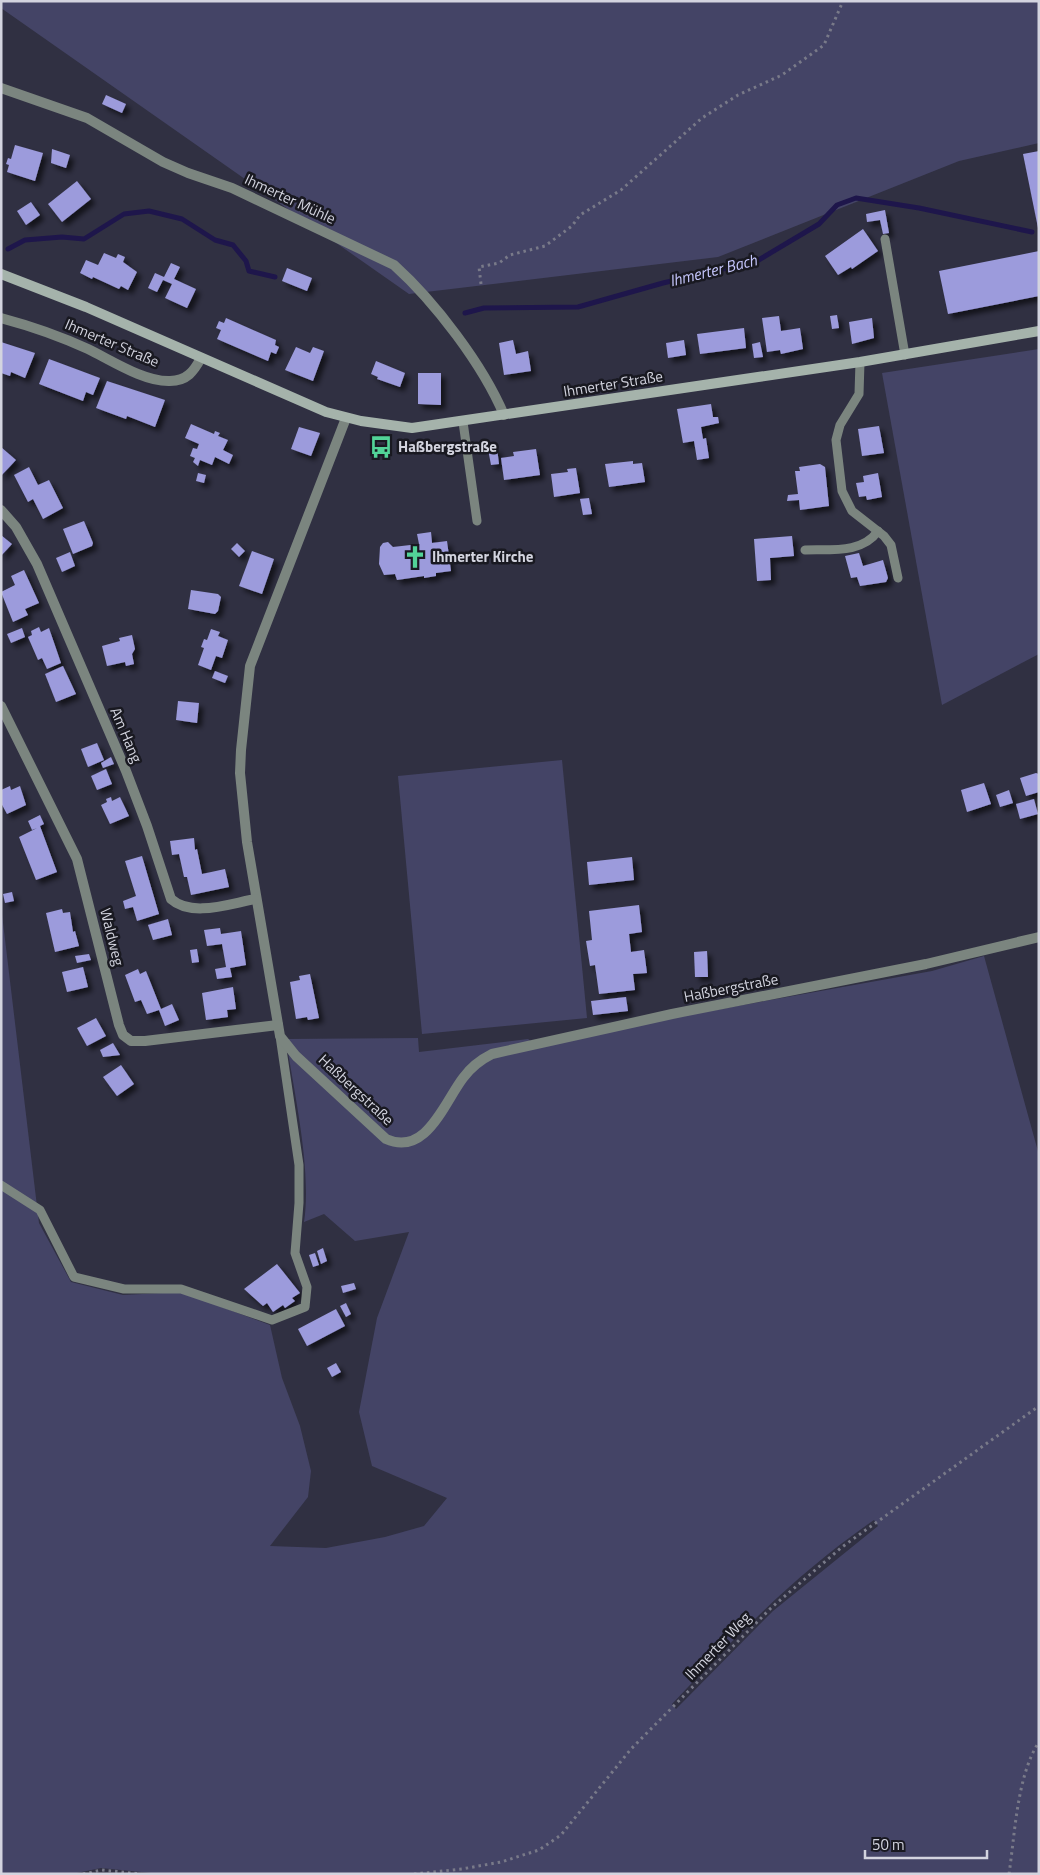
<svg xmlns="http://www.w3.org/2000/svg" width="1040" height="1875" font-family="'Titillium Web',sans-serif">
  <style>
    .green { fill: #446; fill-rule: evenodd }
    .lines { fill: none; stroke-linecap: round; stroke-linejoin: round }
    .stream { stroke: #1e164b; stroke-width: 5 }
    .building { fill: #9c9bdc; filter: url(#shadow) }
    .path { stroke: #797a89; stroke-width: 3; stroke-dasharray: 2.5 4; stroke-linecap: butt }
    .lane { stroke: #7b857f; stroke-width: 9 }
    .street { stroke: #7b857f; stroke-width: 10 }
    .secondary { stroke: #a5b3ab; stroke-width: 10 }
    .labels { text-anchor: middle; stroke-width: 5; stroke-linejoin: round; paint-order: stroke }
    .street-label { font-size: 15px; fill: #d3d4df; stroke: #191921 }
    .poi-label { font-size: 15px; font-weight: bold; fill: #d3d4df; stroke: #191921; text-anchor: start }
    .water-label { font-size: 16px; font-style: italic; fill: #c7c8fe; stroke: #191921 }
  </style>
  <defs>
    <filter id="shadow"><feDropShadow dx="4.5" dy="4.5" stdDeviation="2.5" flood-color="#0009"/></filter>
  </defs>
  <rect width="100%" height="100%" fill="#303042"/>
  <!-- green -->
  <g class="green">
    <path d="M 1,1 L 1039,1 L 1039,143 L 959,161 L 718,257 L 409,294 L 1,8 Z"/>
    <path d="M 1039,349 L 1039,654 L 942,705 L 882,373 Z"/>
    <path d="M 562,760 L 587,1018 L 422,1034 L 398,776 Z"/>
    <path d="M 1,906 L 39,1223 L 71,1282 L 123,1295 L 181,1292 L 270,1325 L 282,1378 L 300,1426 L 311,1471 L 308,1497 L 270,1546 L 326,1548 L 385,1537 L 424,1526 L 447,1498 L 372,1466 L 359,1412 L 377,1318 L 409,1232 L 355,1241 L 324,1214 L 304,1222 C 312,1170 294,1093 286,1039 L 418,1038 L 419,1052 L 528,1039 L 538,1046 L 671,1018 L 932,971 L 984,956 L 1039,1155 L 1039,1874 L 161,1874 L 101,1868 L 72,1874 L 1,1874 ZM 874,1520 L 878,1526 L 773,1611 L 676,1709 L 672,1704 C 735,1637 798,1572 874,1520 Z"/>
  </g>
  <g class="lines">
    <!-- stream -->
    <g class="stream">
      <path d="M 8,249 L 25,240 L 62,237 L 84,239 L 124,214 L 149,211 L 182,219 L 215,240 L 233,245 L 246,261 L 249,271 L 275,277"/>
      <path d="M 465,313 L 484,308 L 578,307 L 663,283 L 757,261 L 819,224 L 837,205 L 856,198 L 919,208 L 1032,232"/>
    </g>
  </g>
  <!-- building -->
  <g class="building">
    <path d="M 106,95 L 126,104 L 122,113 L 102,104 Z"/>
    <path d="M 15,145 L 43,153 L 35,181 L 7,172 L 9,165 L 6,164 L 8,158 L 11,159 Z"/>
    <path d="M 52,149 L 70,155 L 66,168 L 51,163 Z"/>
    <path d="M 1039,151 L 1039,228 L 1038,228 L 1023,154 Z"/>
    <path d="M 77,181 L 91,199 L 62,222 L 48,204 Z"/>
    <path d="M 31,202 L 40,215 L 26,225 L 17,211 Z"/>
    <path d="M 885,210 L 889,233 L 883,234 L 880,220 L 867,222 L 866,214 Z"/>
    <path d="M 863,229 L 878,251 L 852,269 L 851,267 L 838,275 L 825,256 Z"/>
    <path d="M 1039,251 L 1039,296 L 948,314 L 939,271 Z"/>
    <path d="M 104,253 L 116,258 L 118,254 L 125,257 L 123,262 L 137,272 L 128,290 L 121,286 L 119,289 L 93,277 L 92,279 L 80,273 L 86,260 L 98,265 Z"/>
    <path d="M 171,263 L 180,267 L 174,279 L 196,289 L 187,308 L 165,298 L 172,284 L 163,280 L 157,292 L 148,288 L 155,273 L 164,277 Z"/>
    <path d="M 287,268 L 312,278 L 307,291 L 282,281 Z"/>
    <path d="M 837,315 L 839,328 L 832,329 L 830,316 Z"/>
    <path d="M 779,316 L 781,331 L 800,328 L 803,349 L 781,354 L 780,350 L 767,352 L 762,318 Z"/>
    <path d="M 226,318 L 276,340 L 275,345 L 279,347 L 276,354 L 271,352 L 268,361 L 217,339 L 221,330 L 216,328 L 219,321 L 224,323 Z"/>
    <path d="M 872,318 L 874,338 L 852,344 L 849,322 Z"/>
    <path d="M 744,328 L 746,348 L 700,354 L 697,334 Z"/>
    <path d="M 513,340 L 516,354 L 528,351 L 531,371 L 504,375 L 499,343 Z"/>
    <path d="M 684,340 L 686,355 L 668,358 L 666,343 Z"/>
    <path d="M 1,342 L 35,353 L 25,378 L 11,372 L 10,376 L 1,373 Z"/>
    <path d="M 760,342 L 763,357 L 754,358 L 752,344 Z"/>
    <path d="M 296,347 L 310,353 L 313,347 L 324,351 L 313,381 L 285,370 Z"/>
    <path d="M 49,359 L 100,378 L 93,395 L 86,392 L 83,401 L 39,384 Z"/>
    <path d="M 376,361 L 405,373 L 400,387 L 377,379 L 378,377 L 371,374 Z"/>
    <path d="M 418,373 L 441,373 L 441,405 L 418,404 Z"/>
    <path d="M 107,381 L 165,400 L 155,427 L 127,416 L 126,419 L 96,408 Z"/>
    <path d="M 711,404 L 713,417 L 718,417 L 719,423 L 701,427 L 703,439 L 706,438 L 709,458 L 697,460 L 694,441 L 683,443 L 677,409 Z"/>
    <path d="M 191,424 L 214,434 L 215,431 L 220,433 L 218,436 L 228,440 L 223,450 L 233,455 L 229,464 L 215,457 L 212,465 L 200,460 L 198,466 L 193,462 L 195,458 L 190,456 L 193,448 L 197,449 L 199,444 L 185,438 Z"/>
    <path d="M 879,426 L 884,453 L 862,456 L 858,429 Z"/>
    <path d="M 299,427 L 320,433 L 311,456 L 291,449 Z"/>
    <path d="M 1,447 L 16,460 L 1,476 Z"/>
    <path d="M 497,448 L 499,464 L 491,465 L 488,449 Z"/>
    <path d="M 536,449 L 540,475 L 504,480 L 501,458 L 514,456 L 513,452 Z"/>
    <path d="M 633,461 L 633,464 L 642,463 L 645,482 L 609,487 L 605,464 Z"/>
    <path d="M 820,464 L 825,467 L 829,506 L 800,510 L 799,500 L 787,501 L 788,495 L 798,494 L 795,471 L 800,471 L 799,467 Z"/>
    <path d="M 29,467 L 38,485 L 49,480 L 63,508 L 43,519 L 33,499 L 28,502 L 14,475 Z"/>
    <path d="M 576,468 L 580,493 L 554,497 L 551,474 L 568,472 L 567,469 Z"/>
    <path d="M 198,473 L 206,475 L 204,483 L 196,481 Z"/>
    <path d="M 878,473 L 882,497 L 867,500 L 866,496 L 859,497 L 856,483 L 864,482 L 863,476 Z"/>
    <path d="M 589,498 L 592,514 L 583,515 L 580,499 Z"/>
    <path d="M 84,521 L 93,543 L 92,546 L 73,554 L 63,529 Z"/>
    <path d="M 431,532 L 432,543 L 447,541 L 451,571 L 436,573 L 436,576 L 424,578 L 424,576 L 397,580 L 395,574 L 384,575 L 379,564 L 380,547 L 383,543 L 388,542 L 393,547 L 419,544 L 417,534 Z"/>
    <path d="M 1,535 L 12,544 L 1,556 Z"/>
    <path d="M 792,536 L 794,556 L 770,558 L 771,580 L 757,581 L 754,539 Z"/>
    <path d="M 237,543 L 245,551 L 239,557 L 231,549 Z"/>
    <path d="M 252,551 L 274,559 L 262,594 L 239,586 Z"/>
    <path d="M 70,552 L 75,566 L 62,572 L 56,558 Z"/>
    <path d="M 859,553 L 863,566 L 883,560 L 888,578 L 886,582 L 860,586 L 857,577 L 851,578 L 845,556 Z"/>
    <path d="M 24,570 L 39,603 L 25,609 L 28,615 L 13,622 L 1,592 L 15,585 L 11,576 Z"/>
    <path d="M 191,590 L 218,594 L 221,597 L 218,611 L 215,614 L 188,609 Z"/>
    <path d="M 39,627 L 41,632 L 49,628 L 61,663 L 47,669 L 42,658 L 38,660 L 28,637 L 32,635 L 31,631 Z"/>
    <path d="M 22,628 L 25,637 L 11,643 L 7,634 Z"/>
    <path d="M 211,629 L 220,632 L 218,636 L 228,640 L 222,658 L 216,656 L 211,670 L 198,665 L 204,648 L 201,647 L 204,639 L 207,640 Z"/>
    <path d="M 132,635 L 135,649 L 132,654 L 134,664 L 126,666 L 125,662 L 107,666 L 102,646 L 120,641 L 119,638 Z"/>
    <path d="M 63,666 L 76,694 L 56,702 L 45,674 Z"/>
    <path d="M 215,671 L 228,676 L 225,683 L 212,678 Z"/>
    <path d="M 178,701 L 199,703 L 197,723 L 176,720 Z"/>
    <path d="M 97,743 L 104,760 L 88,767 L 81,749 Z"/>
    <path d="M 111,757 L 114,764 L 103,768 L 101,763 Z"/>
    <path d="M 106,769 L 112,784 L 97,790 L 91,776 Z"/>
    <path d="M 1036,773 L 1039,774 L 1039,792 L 1026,796 L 1020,778 Z"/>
    <path d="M 984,783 L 991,804 L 967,812 L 961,790 Z"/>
    <path d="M 10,786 L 11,790 L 20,786 L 26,805 L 7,814 L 1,803 L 1,790 Z"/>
    <path d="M 1009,790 L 1013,803 L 1000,807 L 996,795 Z"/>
    <path d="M 111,797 L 112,801 L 120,797 L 129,816 L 110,824 L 101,805 L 107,802 L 106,799 Z"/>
    <path d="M 1034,799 L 1038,814 L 1020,819 L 1016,804 Z"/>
    <path d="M 40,815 L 44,824 L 40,826 L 57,872 L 36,880 L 19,837 L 37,828 L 32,830 L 28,821 Z"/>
    <path d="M 194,838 L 195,850 L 197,849 L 202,874 L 225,869 L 229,887 L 191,895 L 187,877 L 184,877 L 179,854 L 172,855 L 170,841 Z"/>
    <path d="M 142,856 L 159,914 L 137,921 L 133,907 L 125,909 L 123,901 L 136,896 L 125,861 Z"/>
    <path d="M 632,857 L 634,880 L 589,885 L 587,862 Z"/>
    <path d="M 12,892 L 14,901 L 5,903 L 3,894 Z"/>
    <path d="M 639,905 L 642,932 L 629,934 L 631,952 L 644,950 L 647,973 L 633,974 L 635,990 L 599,994 L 595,965 L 590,966 L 586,941 L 592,940 L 589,911 Z"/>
    <path d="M 62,909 L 63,913 L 70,912 L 73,932 L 75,931 L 79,946 L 55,952 L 46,913 Z"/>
    <path d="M 168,919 L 172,935 L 153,940 L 148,925 Z"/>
    <path d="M 220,928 L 221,934 L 241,931 L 246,965 L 230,968 L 232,977 L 217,979 L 215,969 L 226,967 L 222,944 L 207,946 L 204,930 Z"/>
    <path d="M 197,949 L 199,962 L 192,963 L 190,950 Z"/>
    <path d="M 707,951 L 708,977 L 695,977 L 694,952 Z"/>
    <path d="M 89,954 L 91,960 L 77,963 L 75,956 Z"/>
    <path d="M 83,967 L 88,987 L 67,992 L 62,972 Z"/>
    <path d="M 138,969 L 140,974 L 146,971 L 161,1009 L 172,1004 L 179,1020 L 165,1026 L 159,1010 L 147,1014 L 141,1000 L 135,1002 L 125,975 Z"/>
    <path d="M 310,974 L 319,1018 L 308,1020 L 307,1017 L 296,1019 L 290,982 L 300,980 L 299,976 Z"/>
    <path d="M 233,987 L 236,1009 L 227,1010 L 228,1017 L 206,1020 L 202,993 Z"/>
    <path d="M 626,997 L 628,1011 L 593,1015 L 591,1001 Z"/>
    <path d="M 96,1018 L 106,1036 L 87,1046 L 77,1028 Z"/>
    <path d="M 113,1043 L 120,1055 L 103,1057 L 100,1050 Z"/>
    <path d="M 121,1065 L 134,1084 L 117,1096 L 103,1077 Z"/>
    <path d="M 323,1248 L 327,1261 L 321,1264 L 317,1251 Z"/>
    <path d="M 315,1253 L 319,1265 L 313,1267 L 309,1255 Z"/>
    <path d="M 277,1264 L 300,1293 L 292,1298 L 295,1301 L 285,1308 L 283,1305 L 273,1312 L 267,1303 L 263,1306 L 244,1289 Z"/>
    <path d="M 354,1283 L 356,1289 L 343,1293 L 341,1286 Z"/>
    <path d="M 346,1303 L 351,1314 L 346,1317 L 340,1306 Z"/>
    <path d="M 336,1309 L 345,1326 L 307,1346 L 298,1329 Z"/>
    <path d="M 336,1363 L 341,1372 L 332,1377 L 327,1368 Z"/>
  </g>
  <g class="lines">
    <!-- path -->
    <g class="path">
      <path d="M 481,284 L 479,267 L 499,263 L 510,255 L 545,246 L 572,226 L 580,215 L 621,190 L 702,118 L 738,95 L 782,75 L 824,45 L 843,1"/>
      <path d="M 83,1874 L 102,1870 L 141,1874"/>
      <path d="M 414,1874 L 462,1869 L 501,1862 L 539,1850 L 561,1835 L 631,1749 L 771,1608 L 842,1547 L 1039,1406"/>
      <path d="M 1009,1874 C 1015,1834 1017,1775 1039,1742"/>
    </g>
    <!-- lane -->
    <g class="lane">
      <path d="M 885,239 L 905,355"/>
      <path d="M 860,362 L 859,394 L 840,425 L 836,440 L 842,491 L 852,511 L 884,536 L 891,545 L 898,578"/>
      <path d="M 463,422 L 477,521"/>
      <path d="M 805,550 C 830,549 862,554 878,531"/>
      <path d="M 1,1185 L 40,1210 L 74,1277 L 124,1289 L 181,1289 L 272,1320 L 305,1307 L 307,1287 L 295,1253 L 299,1203 L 299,1165 L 280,1036"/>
    </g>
    <!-- street -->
    <g class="street">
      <path d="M 1,88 L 87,118 L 163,162 L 188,173 L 232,188 L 394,265 C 435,302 483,365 504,415"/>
      <path d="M 1,318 C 31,326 60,336 88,349 C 111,360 144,382 170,381 C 187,381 194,371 201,358"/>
      <path d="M 346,418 L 250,666 L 241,750 L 240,773 L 247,842 L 280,1036 L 296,1056 L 386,1139 C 426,1157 444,1103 463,1078 C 471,1067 480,1060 492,1054 L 672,1014 L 926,964 L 1039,937"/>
      <path d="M 1,510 L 16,527 L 37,564 L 126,771 L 147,826 L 171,899 C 192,918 231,903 256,899"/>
      <path d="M 1,706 L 77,859 L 119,1025 L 123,1035 L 131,1041 L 145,1041 L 278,1025"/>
    </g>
    <!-- secondary -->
    <path class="secondary" d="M 1,274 L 86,307 L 326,412 L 361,421 L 412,428 L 860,362 L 1039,331"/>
  </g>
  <!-- icons -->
  <defs>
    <symbol id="bus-bare" viewBox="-9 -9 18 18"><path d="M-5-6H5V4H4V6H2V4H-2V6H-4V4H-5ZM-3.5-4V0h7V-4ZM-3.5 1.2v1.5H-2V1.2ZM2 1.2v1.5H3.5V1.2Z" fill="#52d397" stroke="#191921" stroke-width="2.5" paint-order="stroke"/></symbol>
    <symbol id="church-bare" viewBox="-9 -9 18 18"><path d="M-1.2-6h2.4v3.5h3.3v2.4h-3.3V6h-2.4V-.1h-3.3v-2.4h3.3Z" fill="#52d397" stroke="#191921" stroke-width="2.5" paint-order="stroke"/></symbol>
  </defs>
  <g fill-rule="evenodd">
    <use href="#bus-bare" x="365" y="431" width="32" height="32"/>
    <use href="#church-bare" x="399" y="541" width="32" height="32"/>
  </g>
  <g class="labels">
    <!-- street labels -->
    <g class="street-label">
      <text transform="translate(290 199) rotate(25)" y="5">Ihmerter Mühle</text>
      <text transform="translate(112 343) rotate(23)" y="5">Ihmerter Straße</text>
      <text transform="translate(613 384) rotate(-9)" y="5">Ihmerter Straße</text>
      <text transform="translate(126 735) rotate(67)" y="5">Am Hang</text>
      <text transform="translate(112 937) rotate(76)" y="5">Waldweg</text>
      <text transform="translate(731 988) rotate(-11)" y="5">Haßbergstraße</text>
      <text transform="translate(356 1090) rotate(43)" y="5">Haßbergstraße</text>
      <text transform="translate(718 1646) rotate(-46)" y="5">Ihmerter Weg</text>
    </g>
    <!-- poi labels -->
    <g class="poi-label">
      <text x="398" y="452">Haßbergstraße</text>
      <text x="432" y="562">Ihmerter Kirche</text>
    </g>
    <!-- water labels -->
    <g class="water-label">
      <text transform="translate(713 270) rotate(-14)" y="6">Ihmerter Bach</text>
    </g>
  </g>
  <!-- border -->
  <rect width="1040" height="1875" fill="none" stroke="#d3d4df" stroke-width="5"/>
  <!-- scale -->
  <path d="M865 1850v8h122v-8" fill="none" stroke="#d3d4df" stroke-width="2.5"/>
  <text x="872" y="1850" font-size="15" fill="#d3d4df" stroke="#191921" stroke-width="4" paint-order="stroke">50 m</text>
</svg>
